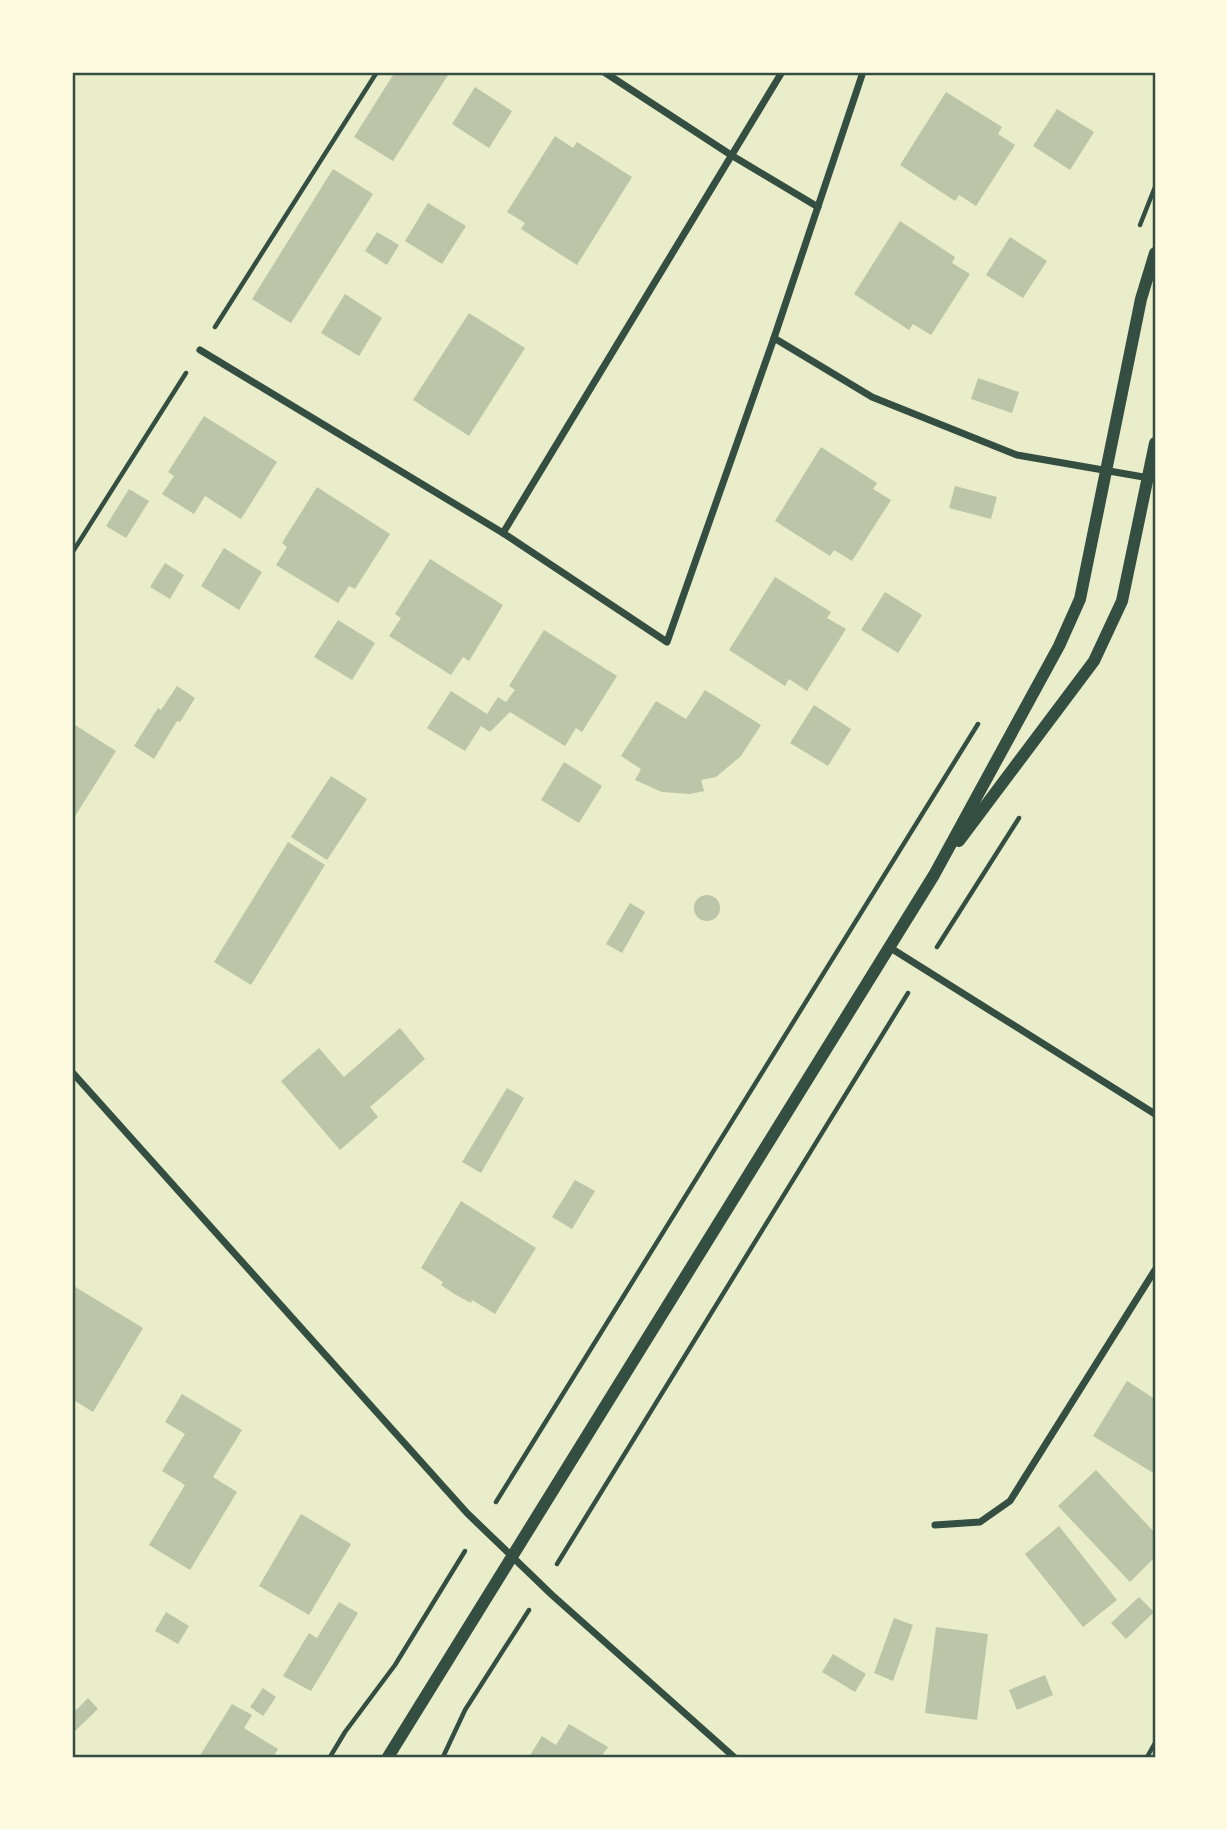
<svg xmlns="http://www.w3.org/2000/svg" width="1227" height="1829" font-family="Figtree,sans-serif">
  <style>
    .building { fill: #bcc5a7 }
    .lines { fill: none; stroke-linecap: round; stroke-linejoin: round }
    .path { stroke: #344e41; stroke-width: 4.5 }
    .minor { stroke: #344e41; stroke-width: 7 }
    .tertiary { stroke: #344e41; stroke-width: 12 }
    .neatline { fill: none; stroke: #344e41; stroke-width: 2.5 }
  </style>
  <rect width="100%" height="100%" fill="#e9edc9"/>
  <!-- building -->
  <g class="building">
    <path d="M 395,72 L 450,72 L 393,161 L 354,137 Z"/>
    <path d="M 475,87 L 512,111 L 489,148 L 452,124 Z"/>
    <path d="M 946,92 L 1002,127 L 998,134 L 1015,145 L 976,206 L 959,195 L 955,201 L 900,165 Z"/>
    <path d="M 1057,109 L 1094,132 L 1070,170 L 1033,146 Z"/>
    <path d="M 555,136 L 573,148 L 577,142 L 632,177 L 577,265 L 521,229 L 525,223 L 507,212 Z"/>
    <path d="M 333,169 L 373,194 L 291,323 L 252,299 Z"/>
    <path d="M 428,203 L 466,226 L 442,264 L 405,241 Z"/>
    <path d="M 900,221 L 955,257 L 952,263 L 970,274 L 931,335 L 913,324 L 909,330 L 854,294 Z"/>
    <path d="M 377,232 L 399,245 L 387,265 L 365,251 Z"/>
    <path d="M 1010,237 L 1047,261 L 1023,298 L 986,275 Z"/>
    <path d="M 345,294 L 382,318 L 359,356 L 321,333 Z"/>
    <path d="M 469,313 L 525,348 L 469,436 L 413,400 Z"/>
    <path d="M 978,378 L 1019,392 L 1012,413 L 971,399 Z"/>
    <path d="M 204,416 L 277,462 L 241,519 L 205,496 L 194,514 L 162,494 L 174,476 L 168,472 Z"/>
    <path d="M 821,447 L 877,483 L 873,489 L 891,500 L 852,561 L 834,550 L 830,556 L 775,521 Z"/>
    <path d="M 955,486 L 997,497 L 991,519 L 949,508 Z"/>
    <path d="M 317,487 L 390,534 L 355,589 L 349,586 L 338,603 L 276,565 L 287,547 L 282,543 Z"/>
    <path d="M 129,489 L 149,501 L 126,538 L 106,526 Z"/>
    <path d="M 224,548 L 262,572 L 239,610 L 201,586 Z"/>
    <path d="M 430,559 L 503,605 L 469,661 L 463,657 L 451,675 L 389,636 L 401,618 L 395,614 Z"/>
    <path d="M 165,563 L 184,575 L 170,599 L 150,587 Z"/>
    <path d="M 775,577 L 831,612 L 827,618 L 846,629 L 807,691 L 789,679 L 785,686 L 729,650 Z"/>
    <path d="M 885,592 L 922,615 L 898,653 L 861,630 Z"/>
    <path d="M 338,620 L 375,643 L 352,680 L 314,657 Z"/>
    <path d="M 544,630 L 617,676 L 582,732 L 576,728 L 565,746 L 510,712 L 490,732 L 481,726 L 465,751 L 427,728 L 451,691 L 487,714 L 498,697 L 506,702 L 515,690 L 509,686 Z"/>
    <path d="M 177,686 L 195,698 L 180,722 L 177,721 L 154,759 L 134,746 L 158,708 L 161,710 Z"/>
    <path d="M 705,690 L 761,725 L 741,756 L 716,777 L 701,780 L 704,791 L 690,794 L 662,792 L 635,780 L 641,769 L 621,756 L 656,701 L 686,719 Z"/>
    <path d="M 814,705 L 851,729 L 828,766 L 790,743 Z"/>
    <path d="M 72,723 L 116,751 L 72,821 Z"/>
    <path d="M 564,762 L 602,786 L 579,823 L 541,800 Z"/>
    <path d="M 331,776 L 367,799 L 327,860 L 291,837 Z"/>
    <path d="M 288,842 L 325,865 L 251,985 L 214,962 Z"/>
    <circle cx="707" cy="908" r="13"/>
    <path d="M 630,903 L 645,912 L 622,953 L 606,944 Z"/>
    <path d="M 400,1028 L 425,1059 L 370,1107 L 378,1117 L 340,1150 L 281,1081 L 319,1048 L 344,1077 Z"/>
    <path d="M 507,1088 L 524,1098 L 481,1173 L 462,1162 Z"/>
    <path d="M 575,1180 L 595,1191 L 572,1229 L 552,1217 Z"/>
    <path d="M 461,1201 L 536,1248 L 495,1314 L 472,1300 L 471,1303 L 456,1295 L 441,1285 L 443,1282 L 421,1268 Z"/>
    <path d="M 72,1285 L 143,1328 L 93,1412 L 72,1399 Z"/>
    <path d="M 1127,1381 L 1155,1399 L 1155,1474 L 1093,1436 Z"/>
    <path d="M 182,1394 L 242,1430 L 213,1477 L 237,1492 L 190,1570 L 149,1545 L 185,1485 L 162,1471 L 185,1434 L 165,1422 Z"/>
    <path d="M 1096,1470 L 1155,1533 L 1155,1557 L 1130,1582 L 1058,1506 Z"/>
    <path d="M 301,1514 L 351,1544 L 309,1615 L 259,1586 Z"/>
    <path d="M 1059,1526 L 1117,1600 L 1083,1627 L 1025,1554 Z"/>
    <path d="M 1139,1597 L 1154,1612 L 1126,1639 L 1111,1623 Z"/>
    <path d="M 339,1602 L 358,1613 L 311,1691 L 283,1676 L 309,1633 L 317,1638 Z"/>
    <path d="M 166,1612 L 189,1626 L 178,1644 L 155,1631 Z"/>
    <path d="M 894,1618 L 913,1625 L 893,1681 L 874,1673 Z"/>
    <path d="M 936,1627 L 988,1634 L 977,1720 L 925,1713 Z"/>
    <path d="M 833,1654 L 866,1674 L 855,1692 L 822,1672 Z"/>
    <path d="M 1045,1675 L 1053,1695 L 1017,1710 L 1009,1690 Z"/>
    <path d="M 263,1688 L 276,1697 L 263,1716 L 250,1707 Z"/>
    <path d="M 88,1698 L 98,1709 L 72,1734 L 72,1705 L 76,1710 Z"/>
    <path d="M 232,1704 L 252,1715 L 244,1728 L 278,1749 L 273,1757 L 199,1757 Z"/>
    <path d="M 569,1724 L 608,1747 L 601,1757 L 529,1757 L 542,1736 L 556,1745 Z"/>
  </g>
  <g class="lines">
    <!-- path -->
    <g class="path">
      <path d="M 1140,225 L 1155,187"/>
      <path d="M 215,327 L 377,72"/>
      <path d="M 72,553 L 186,373"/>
      <path d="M 937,947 L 1019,818"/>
      <path d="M 496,1502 L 978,724"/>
      <path d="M 557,1564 L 908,993"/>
      <path d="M 330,1757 L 345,1732 L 395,1665 L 465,1551"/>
      <path d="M 443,1757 L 465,1710 L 529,1610"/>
      <path d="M 1147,1757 L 1155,1743"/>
    </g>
    <!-- minor -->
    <g class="minor">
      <path d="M 604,72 L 731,155 L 818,207"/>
      <path d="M 782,72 L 503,533 L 667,642 L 774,338 L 863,72"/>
      <path d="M 774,338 L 872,397 L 1017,455 L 1155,479"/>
      <path d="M 200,350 L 503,533"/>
      <path d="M 889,947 L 1155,1114"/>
      <path d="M 72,1072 L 467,1513 L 552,1595 L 734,1757"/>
      <path d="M 935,1525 L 980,1522 L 1010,1501 L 1155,1270"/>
    </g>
    <!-- tertiary -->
    <g class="tertiary">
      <path d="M 959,841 L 1094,661 L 1122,601 L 1155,443"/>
      <path d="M 388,1757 L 934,875 L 1059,646 L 1080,599 L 1141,299 L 1155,253"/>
    </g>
  </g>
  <!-- border -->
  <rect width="1227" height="1829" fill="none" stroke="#fefae0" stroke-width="147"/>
  <rect x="74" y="74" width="1080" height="1682" class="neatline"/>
</svg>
